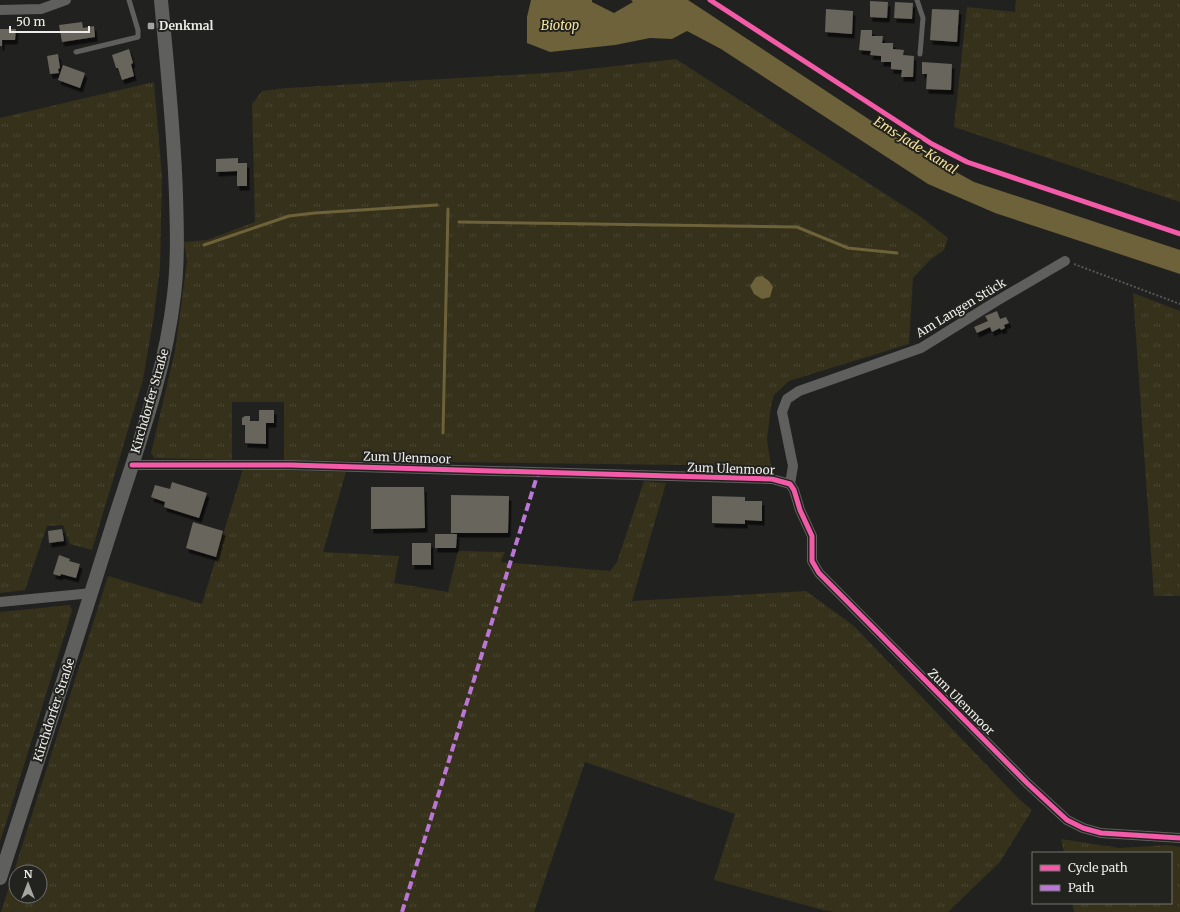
<svg xmlns="http://www.w3.org/2000/svg" width="1180" height="912" font-family="Merriweather,serif">
  <style>
    .grass { fill: url(#grass-tufts); fill-rule: evenodd }
    .water { fill: #6d6239 }
    .lines { fill: none; stroke-linecap: round; stroke-linejoin: round }
    .stream { stroke: #6d6239; stroke-width: 3 }
    .building { fill: #67655b; filter: url(#shadow) }
    .path { stroke: #585756; stroke-width: 2; stroke-dasharray: 2 2; stroke-linecap: butt }
    .lane { stroke: #5f5f5e; stroke-width: 5 }
    .street { stroke: #5f5f5e; stroke-width: 10 }
    .secondary { stroke: #5f5f5e; stroke-width: 14 }
    .quiet { stroke: #ba77d6; stroke-width: 4; stroke-dasharray: 8 4; stroke-linecap: butt }
    .cycleway-casing { stroke: #22221f; stroke-width: 8 }
    .cycleway { stroke: #f35aa7; stroke-width: 5 }
    .poi-dot { fill: #a5a4a3; stroke: #22221f; stroke-width: 1.5 }
    .labels { text-anchor: middle; stroke-width: 4; stroke-linejoin: round; paint-order: stroke }
    .poi-label { font-size: 12px; font-weight: bold; fill: #ecebe9; stroke: #22221f; text-anchor: start }
    .street-label { font-size: 12px; fill: #ecebe9; stroke: #22221f }
    .water-label { font-size: 13px; font-style: italic; fill: #f7e299; stroke: #22221f }
  </style>
  <defs>
    <pattern id="grass-tufts" width="24" height="20" patternUnits="userSpaceOnUse"><rect width="24" height="20" fill="#36311b"/><path d="M3 7l-1-3M5 7V3M7 7l1-3M15 17l-1-3M17 17v-4M19 17l1-3" fill="none" stroke="#4a4531"/></pattern>
    <filter id="shadow"><feDropShadow dx="2.5" dy="4.5" stdDeviation="0" flood-color="#0009"/></filter>
  </defs>
  <rect width="100%" height="100%" fill="#212120"/>
  <!-- grass -->
  <g class="grass">
    <path d="M 1016,0 L 1180,0 L 1180,202 L 954,127 L 967,7 L 1015,12 Z"/>
    <path d="M 676,59 L 921,217 L 948,238 L 944,250 L 930,260 L 913,278 L 909,344 L 789,381 L 774,395 L 771,406 L 767,440 L 771,466 L 284,460 L 284,402 L 232,402 L 232,460 L 154,458 L 151,453 L 175,351 L 187,261 L 184,242 L 207,240 L 255,222 L 252,104 L 262,91 L 287,88 L 563,72 Z"/>
    <path d="M 154,82 L 162,177 L 160,267 L 154,315 L 143,380 L 92,550 L 70,544 L 63,525 L 47,526 L 25,590 L 0,593 L 0,118 Z"/>
    <path d="M 1133,293 L 1180,311 L 1180,596 L 1154,596 Z"/>
    <path d="M 243,469 L 346,472 L 323,552 L 399,556 L 394,583 L 448,592 L 458,551 L 505,552 L 501,562 L 610,571 L 617,562 L 644,481 L 666,483 L 632,601 L 806,591 L 854,626 L 1020,800 L 1032,810 L 1000,862 L 948,912 L 835,912 L 823,910 L 714,880 L 735,814 L 585,762 L 534,912 L 1,912 L 108,576 L 202,604 ZM 16,872 L 40,872 L 40,896 L 16,896 Z"/>
    <path d="M 70,605 L 72,611 L 0,842 L 0,612 Z"/>
    <path d="M 1061,839 L 1119,848 L 1168,845 L 1180,847 L 1180,912 L 1074,912 L 1072,903 L 1171,903 L 1171,853 L 1064,853 Z"/>
  </g>
  <!-- water -->
  <g class="water">
    <path d="M 531,0 L 592,0 L 592,2 L 614,13 L 633,2 L 631,0 L 688,0 L 911,147 L 974,182 L 1180,250 L 1180,274 L 995,213 L 928,184 L 721,49 L 687,31 L 672,39 L 650,38 L 615,45 L 550,52 L 527,43 L 527,17 Z"/>
    <path d="M 762,276 L 769,281 L 773,287 L 770,297 L 762,299 L 754,294 L 750,286 L 756,277 Z"/>
  </g>
  <g class="lines">
    <!-- stream -->
    <g class="stream">
      <path d="M 459,222 L 797,227 L 848,248 L 897,253"/>
      <path d="M 204,245 L 289,216 L 315,213 L 437,205"/>
      <path d="M 443,433 L 448,209"/>
    </g>
  </g>
  <!-- building -->
  <g class="building">
    <path d="M 870,1 L 888,2 L 887,18 L 870,17 Z"/>
    <path d="M 895,2 L 913,3 L 912,19 L 894,18 Z"/>
    <path d="M 826,9 L 853,11 L 852,34 L 825,32 Z"/>
    <path d="M 932,9 L 959,10 L 957,42 L 930,40 Z"/>
    <path d="M 82,22 L 83,28 L 94,26 L 95,37 L 62,42 L 59,25 Z"/>
    <path d="M 0,29 L 16,29 L 15,40 L 2,40 L 2,46 L 0,46 Z"/>
    <path d="M 861,30 L 872,30 L 872,36 L 883,36 L 882,43 L 893,43 L 893,49 L 904,50 L 903,55 L 914,56 L 913,77 L 901,77 L 902,70 L 891,69 L 891,62 L 881,62 L 881,56 L 870,55 L 871,51 L 859,50 Z"/>
    <path d="M 129,49 L 133,63 L 131,64 L 134,76 L 122,80 L 118,68 L 116,68 L 112,55 Z"/>
    <path d="M 58,54 L 60,68 L 58,69 L 59,73 L 50,74 L 47,56 Z"/>
    <path d="M 922,62 L 952,64 L 951,90 L 926,89 L 927,74 L 922,74 Z"/>
    <path d="M 63,65 L 85,73 L 80,88 L 58,80 Z"/>
    <path d="M 238,158 L 238,163 L 247,163 L 247,186 L 237,186 L 237,171 L 216,172 L 216,159 Z"/>
    <path d="M 997,311 L 1000,319 L 1006,317 L 1009,323 L 1004,325 L 1005,328 L 1001,330 L 1000,328 L 992,332 L 990,327 L 977,333 L 974,327 L 988,321 L 985,316 Z"/>
    <path d="M 259,410 L 274,410 L 274,423 L 266,423 L 266,444 L 245,443 L 245,425 L 242,425 L 242,418 L 245,416 L 250,416 L 250,421 L 259,421 Z"/>
    <path d="M 172,482 L 207,493 L 199,518 L 164,507 L 165,502 L 151,497 L 155,485 L 170,489 Z"/>
    <path d="M 371,487 L 424,487 L 425,528 L 371,529 Z"/>
    <path d="M 451,495 L 509,496 L 508,533 L 451,533 Z"/>
    <path d="M 712,496 L 745,497 L 745,501 L 762,501 L 762,521 L 745,520 L 745,524 L 712,523 Z"/>
    <path d="M 193,522 L 223,531 L 216,557 L 186,548 Z"/>
    <path d="M 62,529 L 64,541 L 49,543 L 48,531 Z"/>
    <path d="M 435,534 L 457,534 L 456,548 L 435,548 Z"/>
    <rect x="412" y="543" width="19" height="22"/>
    <path d="M 59,555 L 70,559 L 69,561 L 80,564 L 76,578 L 61,574 L 60,576 L 53,574 Z"/>
  </g>
  <g class="lines">
    <!-- path -->
    <path class="path" d="M 1074,264 L 1180,304"/>
    <!-- lane -->
    <g class="lane">
      <path d="M 917,0 L 923,18 L 920,54"/>
      <path d="M 76,52 L 138,37 L 138,30 L 129,0"/>
    </g>
    <!-- street -->
    <g class="street">
      <path d="M 0,10 L 41,9 L 66,0"/>
      <path d="M 132,465 L 290,465 L 772,479 L 790,484 L 794,490 L 800,510 L 812,536 L 812,561 L 819,573 L 1027,783 L 1067,820 L 1083,828 L 1101,833 L 1180,838"/>
      <path d="M 790,484 L 793,466 L 782,412 L 787,399 L 799,391 L 921,348 L 995,302 L 1065,261"/>
      <path d="M 0,602 L 92,593"/>
    </g>
    <!-- secondary -->
    <path class="secondary" d="M 0,878 C 38,761 75,645 112,527 C 136,451 165,375 174,295 C 178,262 177,228 176,195 C 174,130 167,65 161,0"/>
    <!-- quiet -->
    <path class="quiet" d="M 402,912 L 538,473"/>
    <defs>
      <g id="cycleway">
        <path d="M 710,0 L 932,144 L 967,162 L 1180,234"/>
        <path d="M 132,465 L 290,465 L 772,479 L 790,484 L 794,490 L 800,510 L 812,536 L 812,561 L 819,573 L 1027,783 L 1067,820 L 1083,828 L 1101,833 L 1180,838"/>
      </g>
    </defs>
    <!-- cycleway casing -->
    <use href="#cycleway" class="cycleway-casing"/>
    <!-- cycleway -->
    <use href="#cycleway" class="cycleway"/>
  </g>
  <!-- markers -->
  <rect class="poi-dot" x="147" y="22" width="8" height="8" rx="2"/>
  <g class="labels">
    <!-- poi labels -->
    <g class="poi-label">
      <text x="159" y="30">Denkmal</text>
    </g>
    <!-- street labels -->
    <g class="street-label">
      <text transform="translate(961 308) rotate(-31)" y="4">Am Langen Stück</text>
      <text transform="translate(150 401) rotate(-74)" y="4">Kirchdorfer Straße</text>
      <text transform="translate(407 458) rotate(2)" y="4">Zum Ulenmoor</text>
      <text transform="translate(731 469) rotate(2)" y="4">Zum Ulenmoor</text>
      <text transform="translate(961 702) rotate(45)" y="4">Zum Ulenmoor</text>
      <text transform="translate(54 710) rotate(-72)" y="4">Kirchdorfer Straße</text>
    </g>
    <!-- water labels -->
    <g class="water-label">
      <text x="560" y="30">Biotop</text>
      <text transform="translate(916 145) rotate(32)" y="5">Ems-Jade-Kanal</text>
    </g>
  </g>
  <!-- legend -->
  <rect x="1032" y="852" width="140" height="52" fill="#22221f" stroke="#737270"/>
  <rect x="1040" y="865" width="20" height="6" fill="#f35aa7" stroke="#737270"/>
  <text x="1068" y="872" font-size="12" fill="#ecebe9">Cycle path</text>
  <rect x="1040" y="885" width="20" height="6" fill="#ba77d6" stroke="#737270"/>
  <text x="1068" y="892" font-size="12" fill="#ecebe9">Path</text>
  <!-- north arrow -->
  <g transform="translate(28 884)"><circle r="19" fill="#22221f" stroke="#737270"/>
  <path d="M0-3L7 15L0 10L-7 15Z" fill="#a5a4a3"/>
  <text y="-6" font-size="11" font-weight="bold" text-anchor="middle" fill="#ecebe9">N</text>
  </g>
  <!-- scale -->
  <path d="M10 26v6h79v-6" fill="none" stroke="#ecebe9" stroke-width="2"/>
  <text x="16" y="26" font-size="12" fill="#ecebe9" stroke="#22221f" stroke-width="3" paint-order="stroke">50 m</text>
</svg>
